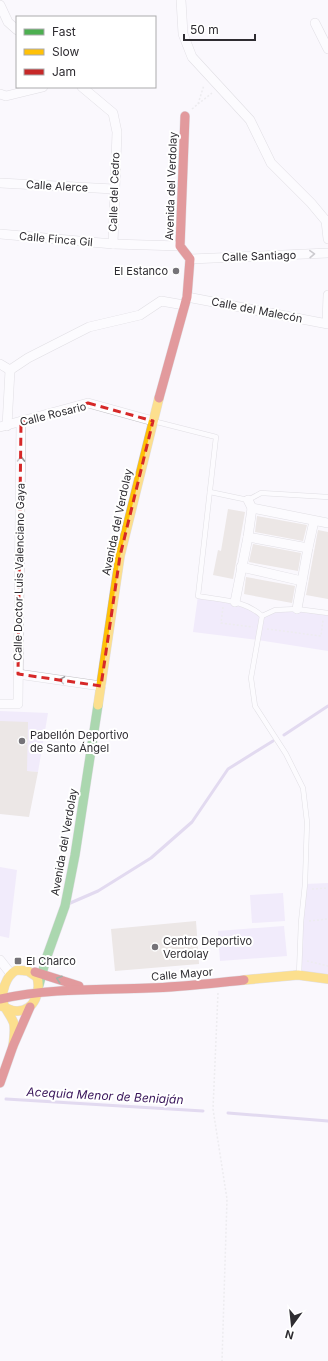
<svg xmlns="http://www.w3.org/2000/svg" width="328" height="1361" font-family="Inter,sans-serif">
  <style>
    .green { fill: #e7dbf8 }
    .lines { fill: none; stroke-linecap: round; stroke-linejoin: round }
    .stream { stroke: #c6b5df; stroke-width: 3 }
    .building { fill: #dbd2c9 }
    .lane-casing { stroke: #c3c1c5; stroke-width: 5.5 }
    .street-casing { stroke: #c3c1c5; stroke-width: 10 }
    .fast-casing { stroke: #c3c1c5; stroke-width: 10 }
    .slow-casing { stroke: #c3c1c5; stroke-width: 10 }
    .jam-casing { stroke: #c3c1c5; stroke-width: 10 }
    .path { stroke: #ddddde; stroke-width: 1.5; stroke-dasharray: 2 2; stroke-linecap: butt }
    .lane { stroke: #fefeff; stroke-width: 4.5 }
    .street { stroke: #fefeff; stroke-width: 9 }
    .fast { stroke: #4caf50; stroke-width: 9 }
    .slow { stroke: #ffc107; stroke-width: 9 }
    .jam { stroke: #c62828; stroke-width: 9 }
    .oneway { stroke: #969598 }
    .oneway2 { stroke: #385a3c }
    .marked { fill: none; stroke: #d62828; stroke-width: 3; stroke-dasharray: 8 5; stroke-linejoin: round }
    .poi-dot { fill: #757378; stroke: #fff; stroke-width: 1.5 }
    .labels { text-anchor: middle; stroke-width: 4; stroke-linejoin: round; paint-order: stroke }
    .street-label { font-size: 11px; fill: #2e2c31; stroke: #fff }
    .poi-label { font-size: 11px; fill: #2e2c31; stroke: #fff; text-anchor: start }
    .water-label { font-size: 12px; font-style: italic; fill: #39155a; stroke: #fff }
  </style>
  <rect width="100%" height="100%" fill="#faf8fd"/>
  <!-- green -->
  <g class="green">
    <path d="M 198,596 L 235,602 L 262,616 L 275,610 L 328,613 L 328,651 L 258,640 L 193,632 Z"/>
    <path d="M 0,711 L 48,713 L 38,772 L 0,769 Z"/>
    <path d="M 0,867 L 17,870 L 9,938 L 0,936 Z"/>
    <path d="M 328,883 L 328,979 L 299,974 L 305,884 Z"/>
    <path d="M 283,893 L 285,921 L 252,923 L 250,895 Z"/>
    <path d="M 284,926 L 287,956 L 220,961 L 218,931 Z"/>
  </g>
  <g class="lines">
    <!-- stream -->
    <g class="stream">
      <path d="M 284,735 L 328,706"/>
      <path d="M 68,904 L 98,891 L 151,858 L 192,822 L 228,769 L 273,741"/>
      <path d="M 6,1099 L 203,1111"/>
      <path d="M 228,1113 L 328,1121"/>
    </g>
  </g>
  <!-- building -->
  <g class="building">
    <path d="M 228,509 L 245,512 L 233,579 L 213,575 L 218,550 L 221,551 Z"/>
    <path d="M 257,516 L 307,525 L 303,541 L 255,532 Z"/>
    <path d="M 318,530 L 328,532 L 328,599 L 306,595 Z"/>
    <path d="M 253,544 L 301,553 L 298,571 L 249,562 Z"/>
    <path d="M 246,577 L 295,586 L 292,603 L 244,594 Z"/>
    <path d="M 0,721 L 28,722 L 27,771 L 38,772 L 29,817 L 0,814 Z"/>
    <path d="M 196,921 L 199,964 L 115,971 L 111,929 Z"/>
  </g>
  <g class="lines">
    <defs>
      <g id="lane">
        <path d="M 153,421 L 216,437 L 198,596 C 220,600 245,600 262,616 L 251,678 L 255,706 L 286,754 L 303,788 L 307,822 L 305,884 L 301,922 L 299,974"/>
        <path d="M 210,492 L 248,500 L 261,493 L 328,497"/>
        <path d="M 262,616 L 275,610 L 297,609 L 328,613"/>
      </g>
      <g id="street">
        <path d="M 181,0 L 183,34 L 192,57 L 250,120 L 271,163 L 311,203 L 326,221 L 328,239"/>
        <path d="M 0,5 L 8,22 L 17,30"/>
        <path d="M 315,23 L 328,49"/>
        <path d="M 82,87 L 113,113 L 117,132 L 113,244"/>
        <path d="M 0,94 L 6,96 L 43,87"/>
        <path d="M 0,183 L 114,189"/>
        <path d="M 0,234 L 113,244 L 180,246"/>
        <path d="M 190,259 L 328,253"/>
        <path d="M 187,297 L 328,324"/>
        <path d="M 327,323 L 328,295"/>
        <path d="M 0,364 L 10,370"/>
        <path d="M 10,370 L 28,358 L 89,327 L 140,315 L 161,301 L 184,305"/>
        <path d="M 7,426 L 10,370"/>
        <path d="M 0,427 L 88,403 L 153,421"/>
        <path d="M 248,500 L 252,508 L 328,523"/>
        <path d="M 248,537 L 308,548"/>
        <path d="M 241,567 L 302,581"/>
        <path d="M 235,602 L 248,537 L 252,508"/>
        <path d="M 297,609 L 308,548 L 314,521"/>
        <path d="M 18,674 L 101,686"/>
        <path d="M 0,704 L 18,704 L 21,422"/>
        <path d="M 0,960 L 11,974"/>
      </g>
      <path id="fast" d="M 39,985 L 46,959 L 65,906 L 75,855 L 98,705"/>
      <g id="slow">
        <path d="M 98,705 L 120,556 L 159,398"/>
        <path d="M 244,980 L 298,975 L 328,979"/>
        <path d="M 0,1006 C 6,1007 12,1012 18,1011 C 35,1010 41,991 37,977 L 28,971 L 17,970 C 6,975 0,993 4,1005 C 7,1012 12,1017 14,1024 C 15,1031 14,1039 13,1046"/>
      </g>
      <g id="jam">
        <path d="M 159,398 L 187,297 L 190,259 L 180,246 L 185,116"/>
        <path d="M 35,972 L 79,986"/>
        <path d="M 0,999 C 50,988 99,990 149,988 C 181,987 213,983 244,980"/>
        <path d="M 0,1083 L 13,1046 L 30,1007"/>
      </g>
    </defs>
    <!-- lane casing -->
    <use href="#lane" class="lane-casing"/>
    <!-- street casing -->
    <use href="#street" class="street-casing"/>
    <!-- fast casing -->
    <use href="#fast" class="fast-casing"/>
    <!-- slow casing -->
    <use href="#slow" class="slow-casing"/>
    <!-- jam casing -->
    <use href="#jam" class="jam-casing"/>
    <!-- path -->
    <g class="path">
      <path d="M 198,104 L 212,93"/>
      <path d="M 192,109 L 198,104 L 204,85"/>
      <path d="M 223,607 L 221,623 L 253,627"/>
      <path d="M 267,629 L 321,636 L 323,620"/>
      <path d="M 312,889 L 328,888"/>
      <path d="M 309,921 L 328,919"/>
      <path d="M 307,961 L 328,966"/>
      <path d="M 218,993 L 213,1109 L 227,1199 L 222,1361"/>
    </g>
    <!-- lane -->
    <use href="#lane" class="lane"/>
    <!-- street -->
    <use href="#street" class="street"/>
    <!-- fast -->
    <use href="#fast" class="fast"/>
    <!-- slow -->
    <use href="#slow" class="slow"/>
    <!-- jam -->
    <use href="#jam" class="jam"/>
  </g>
  <!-- one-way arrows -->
  <defs><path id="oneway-chevron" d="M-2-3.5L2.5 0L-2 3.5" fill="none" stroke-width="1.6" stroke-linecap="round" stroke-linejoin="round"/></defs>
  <g class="oneway">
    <use href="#oneway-chevron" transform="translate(312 254) rotate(-2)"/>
    <use href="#oneway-chevron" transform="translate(21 459) rotate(-89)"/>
    <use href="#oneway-chevron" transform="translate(62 680) rotate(-171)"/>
  </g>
  <use class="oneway2" href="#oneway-chevron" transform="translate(59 979) rotate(-161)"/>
  <!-- marked area -->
  <path d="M0 0H328V1361H0ZM 88,403 L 153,421 L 120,556 L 101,686 L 18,674 L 21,422 Z" fill="#faf8fd" fill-opacity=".55" fill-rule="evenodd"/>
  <path class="marked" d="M 88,403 L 153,421 L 120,556 L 101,686 L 18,674 L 21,422 Z"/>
  <!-- markers -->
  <g class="poi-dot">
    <circle cx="176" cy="271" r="4"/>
    <circle cx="22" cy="741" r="4"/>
    <circle cx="155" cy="947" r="4"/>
    <rect x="14" y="957" width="8" height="8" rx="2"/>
  </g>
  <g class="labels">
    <!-- street labels -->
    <g class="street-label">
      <text transform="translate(57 186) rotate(3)" y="4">Calle Alerce</text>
      <text transform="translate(171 186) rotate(-88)" y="4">Avenida del Verdolay</text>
      <text transform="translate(114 192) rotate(-88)" y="4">Calle del Cedro</text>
      <text transform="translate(56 239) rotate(5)" y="4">Calle Finca Gil</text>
      <text transform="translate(259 256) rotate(-2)" y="4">Calle Santiago</text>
      <text transform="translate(257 310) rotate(11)" y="4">Calle del Malecón</text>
      <text transform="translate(53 414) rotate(-14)" y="4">Calle Rosario</text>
      <text transform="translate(117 522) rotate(-78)" y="4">Avenida del Verdolay</text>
      <text transform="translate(19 572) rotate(-89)" y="4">Calle Doctor Luis Valenciano Gaya</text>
      <text transform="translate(64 842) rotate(-80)" y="4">Avenida del Verdolay</text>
      <text transform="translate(182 974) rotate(-5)" y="4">Calle Mayor</text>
    </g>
    <!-- poi labels -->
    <g class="poi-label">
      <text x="168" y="275" text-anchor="end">El Estanco</text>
      <text x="30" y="739">Pabellón Deportivo<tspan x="30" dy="13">de Santo Ángel</tspan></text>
      <text x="163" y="945">Centro Deportivo<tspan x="163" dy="13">Verdolay</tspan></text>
      <text x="26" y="965">El Charco</text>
    </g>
    <!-- water labels -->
    <g class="water-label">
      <text transform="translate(105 1096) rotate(3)" y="4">Acequia Menor de Beniaján</text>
    </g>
  </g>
  <!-- legend -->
  <rect x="16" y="16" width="140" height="72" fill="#ffffff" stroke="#ababad"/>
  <rect x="24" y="29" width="20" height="6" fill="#4caf50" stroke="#ababad"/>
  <text x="52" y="36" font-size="12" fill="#2e2c31">Fast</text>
  <rect x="24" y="49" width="20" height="6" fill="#ffc107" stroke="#ababad"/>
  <text x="52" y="56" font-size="12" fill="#2e2c31">Slow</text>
  <rect x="24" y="69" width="20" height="6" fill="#c62828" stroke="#ababad"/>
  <text x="52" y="76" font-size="12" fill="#2e2c31">Jam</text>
  <!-- north arrow -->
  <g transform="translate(292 1325) rotate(195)" stroke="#ffffff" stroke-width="3" paint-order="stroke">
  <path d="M0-3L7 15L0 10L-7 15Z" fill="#2e2c31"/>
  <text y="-6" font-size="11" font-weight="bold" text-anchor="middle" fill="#2e2c31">N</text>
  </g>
  <!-- scale -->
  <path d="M184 34v6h71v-6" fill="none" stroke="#2e2c31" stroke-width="2"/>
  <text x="190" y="34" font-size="12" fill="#2e2c31" stroke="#ffffff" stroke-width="3" paint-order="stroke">50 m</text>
</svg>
